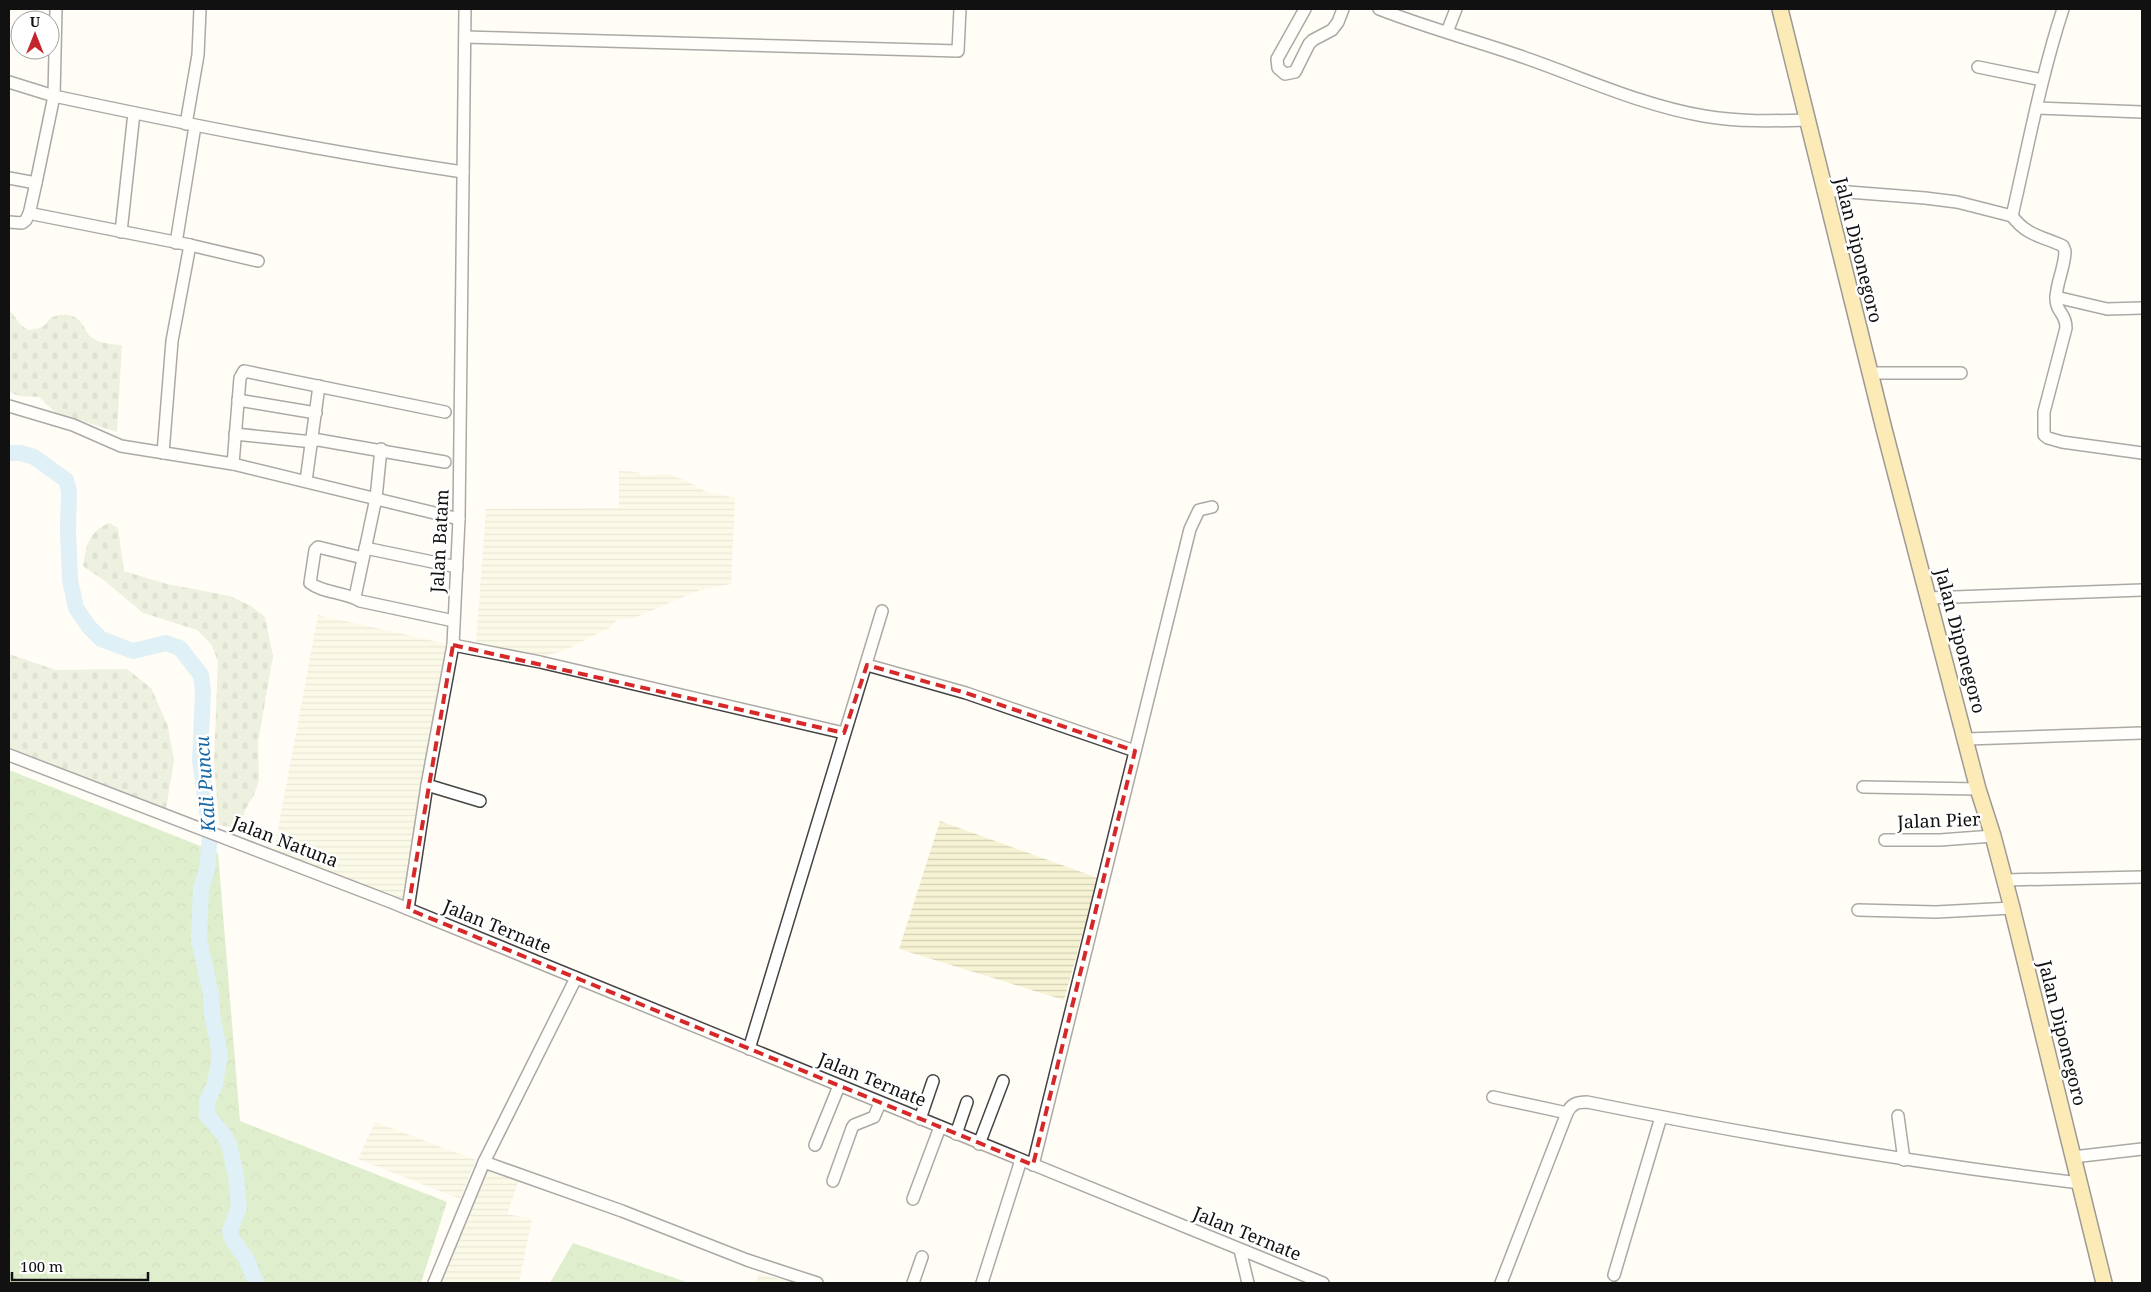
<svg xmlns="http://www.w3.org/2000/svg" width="2151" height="1292" font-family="'Noto Serif',serif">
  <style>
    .farmland { fill: url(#farmland-rules) }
    .forest { fill: url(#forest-crowns) }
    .cemetery { fill: url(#cemetery-stones) }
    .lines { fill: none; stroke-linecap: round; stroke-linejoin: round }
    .river { stroke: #b9e0f7; stroke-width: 16 }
    .minor-casing { stroke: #444; stroke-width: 14 }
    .major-casing { stroke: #222; stroke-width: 18 }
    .minor { stroke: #fff; stroke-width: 11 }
    .major { stroke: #f9d66b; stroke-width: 15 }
    .marked { fill: none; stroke: #d62828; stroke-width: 4; stroke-dasharray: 10 6; stroke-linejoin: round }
    .labels { text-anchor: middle; stroke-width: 5; stroke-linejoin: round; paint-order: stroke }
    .street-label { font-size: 18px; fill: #111; stroke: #fff }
    .water-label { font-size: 19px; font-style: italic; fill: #1768a6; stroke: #fff }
  </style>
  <defs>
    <pattern id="farmland-rules" width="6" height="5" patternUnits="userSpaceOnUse" patternTransform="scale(1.25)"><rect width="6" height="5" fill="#f6f3d4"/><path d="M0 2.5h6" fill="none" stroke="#d2cfb5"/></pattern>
    <pattern id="forest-crowns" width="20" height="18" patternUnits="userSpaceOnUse" patternTransform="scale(1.25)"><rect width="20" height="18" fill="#b9dc9c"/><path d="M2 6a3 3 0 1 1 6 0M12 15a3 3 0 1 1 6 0" fill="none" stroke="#9ebc85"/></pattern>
    <pattern id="cemetery-stones" width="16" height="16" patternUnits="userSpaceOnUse" patternTransform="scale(1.25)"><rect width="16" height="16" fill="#d9e3c4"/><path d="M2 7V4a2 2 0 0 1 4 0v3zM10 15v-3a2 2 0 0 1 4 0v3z" fill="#b9c2a7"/></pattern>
  </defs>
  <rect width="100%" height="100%" fill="#fffdf5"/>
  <!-- farmland -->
  <g class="farmland">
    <path d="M 619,471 L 638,472 L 643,476 L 666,474 L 685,480 L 704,491 L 735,498 L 731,584 L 700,590 L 634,618 L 617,620 L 609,628 L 563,651 L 544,656 L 524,654 L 476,645 L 486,509 L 619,508 Z"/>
    <path d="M 318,615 L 447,644 L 404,902 L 274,851 Z"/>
    <path d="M 940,821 L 1098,878 L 1064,1000 L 899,949 Z"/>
    <path d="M 375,1122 L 476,1160 L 460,1199 L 358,1159 Z"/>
    <path d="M 489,1161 L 521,1174 L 507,1214 L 532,1219 L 519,1283 L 439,1283 Z"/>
    <path d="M 759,1274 L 797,1283 L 755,1283 Z"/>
  </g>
  <!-- forest -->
  <g class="forest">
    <path d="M 9,770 L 218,853 L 240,1121 L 447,1202 L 421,1283 L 9,1283 Z"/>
    <path d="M 573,1243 L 689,1283 L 550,1283 Z"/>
  </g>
  <!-- cemetery -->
  <g class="cemetery">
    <path d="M 9,309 L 21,325 L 28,330 C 38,329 45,328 50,318 C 62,313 74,312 82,324 C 85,328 87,334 91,337 C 100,344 111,344 122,345 L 117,432 L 56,413 L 39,397 L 19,396 L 9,392 Z"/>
    <path d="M 109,523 L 118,528 L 124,571 L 167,584 L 230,596 L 251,606 L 265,617 L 273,656 L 258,743 L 259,780 L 254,795 L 245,810 L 240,829 L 219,825 L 214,761 L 218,661 L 211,644 L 197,630 L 143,613 L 105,581 L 83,566 C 87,543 88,533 109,523 Z"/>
    <path d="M 9,654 L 56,670 L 127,669 L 151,688 L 168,726 L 174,761 L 166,809 L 9,748 Z"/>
  </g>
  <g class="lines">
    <!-- river -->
    <path class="river" d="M 9,453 L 20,453 L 34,457 L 66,480 L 69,491 L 68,530 L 70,580 L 76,608 L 89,627 L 101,639 L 133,651 L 166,643 L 180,648 L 201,675 L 203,692 L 200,760 L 210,834 L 207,869 L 201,889 L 199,939 L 211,995 L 212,1014 L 220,1055 L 215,1084 L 207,1102 L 207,1115 L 223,1134 L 229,1144 L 236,1176 L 239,1207 L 230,1231 L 232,1239 L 247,1260 L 256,1283"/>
    <defs>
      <g id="minor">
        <path d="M 56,9 L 54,96 C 190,125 326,152 463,172"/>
        <path d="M 1305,9 L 1277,59 L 1278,68 L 1285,74 L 1295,72 L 1309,44 L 1313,40 L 1332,30 L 1338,22 L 1343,9"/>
        <path d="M 1379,9 C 1425,27 1473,40 1520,56 C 1581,77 1640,105 1704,116 C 1738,122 1773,121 1807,120"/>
        <path d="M 1447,32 L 1456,9"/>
        <path d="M 465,37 L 958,51 L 960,9"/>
        <path d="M 1978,67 L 2042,80"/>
        <path d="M 9,82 L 54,96 L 36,183"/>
        <path d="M 2037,108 L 2142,112"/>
        <path d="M 186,124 L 198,55 L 200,9"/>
        <path d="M 9,178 L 36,183 L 30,210 L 33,214 L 190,245 L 258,261"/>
        <path d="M 1823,190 L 1925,198 L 1957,202 L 2012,216 C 2028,147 2041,76 2063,9"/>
        <path d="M 2012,216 C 2027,236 2042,236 2063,246 L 2065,251 C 2065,267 2056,283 2056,299 C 2056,313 2066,312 2066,328 L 2044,412 L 2044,435 L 2048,438 L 2062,442 L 2142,453"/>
        <path d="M 9,222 L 22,223 L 26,220 L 30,211"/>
        <path d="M 121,232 L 134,113"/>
        <path d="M 176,243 L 195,126"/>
        <path d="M 2056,297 L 2107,309 L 2142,308"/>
        <path d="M 1870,373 L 1961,373"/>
        <path d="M 238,400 L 316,413"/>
        <path d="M 9,406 L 73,425 L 121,446 L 233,464 L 459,519"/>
        <path d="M 235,434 L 313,442"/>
        <path d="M 313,439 L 445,462"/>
        <path d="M 163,453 L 172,341 L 190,245"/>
        <path d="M 233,464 L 240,378 L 244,371 L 445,412"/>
        <path d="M 306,481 L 319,386"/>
        <path d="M 365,548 L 457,567"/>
        <path d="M 363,558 L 318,547 L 315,550 L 310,583 C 323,593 345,592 360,601 L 454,621"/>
        <path d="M 355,597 L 376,498 L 381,449"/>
        <path d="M 1928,598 L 2142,590"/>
        <path d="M 453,645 L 540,662 L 844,733"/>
        <path d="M 867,665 L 966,693 L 1135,751"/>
        <path d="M 1967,739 L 2142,733"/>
        <path d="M 9,755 L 391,902 L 1323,1283"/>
        <path d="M 427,785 L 480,801"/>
        <path d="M 1863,787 L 1978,789"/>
        <path d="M 1885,840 L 1940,840 L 1993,836"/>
        <path d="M 2004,880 L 2142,877"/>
        <path d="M 408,909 L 427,785 L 453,645 L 459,519 L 465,9"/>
        <path d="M 1858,910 L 1936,912 L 2012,908"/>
        <path d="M 749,1049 L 882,611"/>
        <path d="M 1493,1097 L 1567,1113"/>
        <path d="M 1898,1116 L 1904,1160"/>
        <path d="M 920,1119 L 933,1081"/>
        <path d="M 956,1134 L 967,1102"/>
        <path d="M 979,1144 L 1003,1081"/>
        <path d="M 815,1145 L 839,1086"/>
        <path d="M 2073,1157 L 2142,1149"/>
        <path d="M 484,1162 L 622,1211 L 747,1260 L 817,1283"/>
        <path d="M 1033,1165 L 1190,529 L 1199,510 L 1212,507"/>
        <path d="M 833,1181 L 852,1128 L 854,1125 L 874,1117 L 880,1103"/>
        <path d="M 913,1199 L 940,1127"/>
        <path d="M 1240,1250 L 1248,1283"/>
        <path d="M 1614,1275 L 1661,1117"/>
        <path d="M 434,1283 L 484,1162 L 576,978"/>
        <path d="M 913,1283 L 922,1257"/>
        <path d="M 982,1283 L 1021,1160"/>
        <path d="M 1501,1283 L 1567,1113 C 1571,1104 1577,1102 1587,1102 C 1750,1135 1914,1163 2080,1183"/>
      </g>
      <path id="major" d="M 1780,9 L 1884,429 L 1978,789 L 1993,836 L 2012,908 L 2104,1283"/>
    </defs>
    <!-- minor casing -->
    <use href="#minor" class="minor-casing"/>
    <!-- major casing -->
    <use href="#major" class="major-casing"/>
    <!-- minor -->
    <use href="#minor" class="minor"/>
    <!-- major -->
    <use href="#major" class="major"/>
  </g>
  <!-- marked area -->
  <path d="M0 0H2151V1292H0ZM 453,645 L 844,733 L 867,665 L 966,693 L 1135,751 L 1033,1165 L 408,909 Z" fill="#fffdf5" fill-opacity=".55" fill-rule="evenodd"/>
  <path class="marked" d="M 453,645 L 844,733 L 867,665 L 966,693 L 1135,751 L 1033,1165 L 408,909 Z"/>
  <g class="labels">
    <!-- street labels -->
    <g class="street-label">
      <text transform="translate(1858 250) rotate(76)" y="6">Jalan Diponegoro</text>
      <text transform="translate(440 541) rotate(-87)" y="6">Jalan Batam</text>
      <text transform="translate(1960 641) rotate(75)" y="6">Jalan Diponegoro</text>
      <text transform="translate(1939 821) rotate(-2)" y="6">Jalan Pier</text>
      <text transform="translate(285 842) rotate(21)" y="6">Jalan Natuna</text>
      <text transform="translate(497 927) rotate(22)" y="6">Jalan Ternate</text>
      <text transform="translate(2062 1033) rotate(76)" y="6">Jalan Diponegoro</text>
      <text transform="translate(872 1080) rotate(22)" y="6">Jalan Ternate</text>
      <text transform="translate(1247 1234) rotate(22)" y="6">Jalan Ternate</text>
    </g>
    <!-- water labels -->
    <g class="water-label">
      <text transform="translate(205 784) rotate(-94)" y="7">Kali Puncu</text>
    </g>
  </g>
  <!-- border -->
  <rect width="2151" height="1292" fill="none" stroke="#111111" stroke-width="20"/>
  <!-- north arrow -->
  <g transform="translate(35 35)"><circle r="24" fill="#ffffff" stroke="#a0a0a0"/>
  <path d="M0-4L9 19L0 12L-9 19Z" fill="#c4262e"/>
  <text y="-8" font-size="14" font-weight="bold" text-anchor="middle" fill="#111111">U</text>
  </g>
  <!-- scale -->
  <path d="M12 1272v8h136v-8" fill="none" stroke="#111111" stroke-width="2.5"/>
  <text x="20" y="1272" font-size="15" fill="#111111" stroke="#ffffff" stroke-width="4" paint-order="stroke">100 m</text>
</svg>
